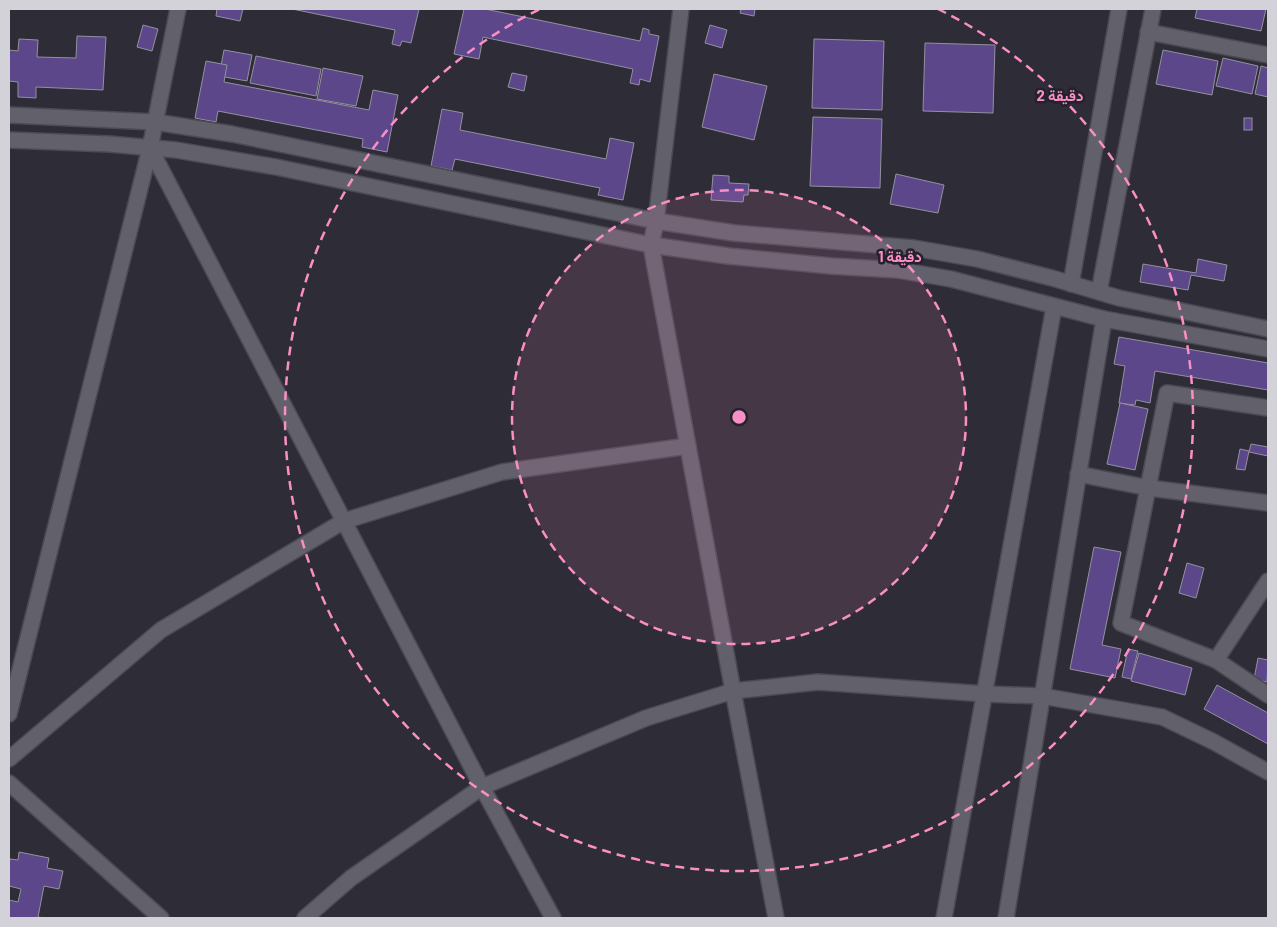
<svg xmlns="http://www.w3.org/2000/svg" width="1277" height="927" font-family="Barlow,Vazirmatn,sans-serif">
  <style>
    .building { fill: #5b478a; stroke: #94919e }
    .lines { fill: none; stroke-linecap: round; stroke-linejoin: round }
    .minor-casing { stroke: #4b4952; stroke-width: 18 }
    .minor { stroke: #62606b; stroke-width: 15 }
    .ring { fill: none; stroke: #fa8fc6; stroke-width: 2.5; stroke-dasharray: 9 6 }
    .centre { fill: #fa8fc6; stroke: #24222c; stroke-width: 2.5 }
    .ring-label { font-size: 15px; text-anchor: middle; font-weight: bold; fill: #fa8fc6; stroke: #24222c; stroke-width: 5; stroke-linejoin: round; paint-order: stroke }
  </style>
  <rect width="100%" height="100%" fill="#2e2c36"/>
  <!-- building -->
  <g class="building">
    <path d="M 217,9 L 243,9 L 240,21 L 216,16 Z"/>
    <path d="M 292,9 L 419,9 L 411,43 L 402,41 L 400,46 L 392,44 L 395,30 Z"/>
    <path d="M 464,9 L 485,9 L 640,41 L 643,28 L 649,30 L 649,34 L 659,36 L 650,82 L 640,79 L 639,85 L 630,83 L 633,69 L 483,37 L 479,59 L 454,54 Z"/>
    <path d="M 741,9 L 755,9 L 754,16 L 740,13 Z"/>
    <path d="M 1197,9 L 1266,9 L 1261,31 L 1195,18 Z"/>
    <path d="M 143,25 L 158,29 L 152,51 L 137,47 Z"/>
    <path d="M 710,25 L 727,30 L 722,48 L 705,43 Z"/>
    <path d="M 77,36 L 106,37 L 103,90 L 36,87 L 36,98 L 18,97 L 18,82 L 9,81 L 9,50 L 18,51 L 19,39 L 38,40 L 37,57 L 76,58 Z"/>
    <path d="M 814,39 L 884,41 L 882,110 L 812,108 Z"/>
    <path d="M 925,43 L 995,45 L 993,113 L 923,111 Z"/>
    <path d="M 224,50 L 252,55 L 247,81 L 219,76 Z"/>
    <path d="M 1163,50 L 1218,61 L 1212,95 L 1156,84 Z"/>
    <path d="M 256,56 L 321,69 L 316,96 L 250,83 Z"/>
    <path d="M 1223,58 L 1258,66 L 1252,94 L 1216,86 Z"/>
    <path d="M 206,61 L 227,65 L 224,82 L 369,110 L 373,90 L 398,95 L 387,152 L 362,147 L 363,139 L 218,111 L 216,122 L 195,118 Z"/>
    <path d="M 1261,66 L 1268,68 L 1268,97 L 1255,94 Z"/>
    <path d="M 323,68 L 363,76 L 356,106 L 317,99 Z"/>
    <path d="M 512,73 L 527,76 L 524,91 L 508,87 Z"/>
    <path d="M 714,74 L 767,86 L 754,140 L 702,127 Z"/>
    <path d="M 442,109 L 463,113 L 460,130 L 606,159 L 610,138 L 634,143 L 623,200 L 598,195 L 600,188 L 455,159 L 452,170 L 431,166 Z"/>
    <path d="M 813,117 L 882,119 L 880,188 L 810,186 Z"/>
    <rect x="1244" y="118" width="8" height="12"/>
    <path d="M 896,174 L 944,185 L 938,213 L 890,204 Z"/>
    <path d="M 713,175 L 729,176 L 729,183 L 749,184 L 748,195 L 744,195 L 743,202 L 711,200 Z"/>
    <path d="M 1198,259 L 1227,265 L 1224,281 L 1191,275 L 1188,290 L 1140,282 L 1143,264 L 1196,273 Z"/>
    <path d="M 1119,337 L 1268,363 L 1268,390 L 1155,371 L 1150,403 L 1136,400 L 1135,405 L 1119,403 L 1125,366 L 1114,364 Z"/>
    <path d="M 1120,403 L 1148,409 L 1135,470 L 1107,464 Z"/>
    <path d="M 1251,444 L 1268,447 L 1268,456 L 1249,452 Z"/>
    <path d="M 1240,449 L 1249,451 L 1245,470 L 1236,469 Z"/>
    <path d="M 1094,547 L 1121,552 L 1102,645 L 1121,649 L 1115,678 L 1070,669 Z"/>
    <path d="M 1187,563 L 1204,568 L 1196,598 L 1179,593 Z"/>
    <path d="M 1128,649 L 1138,651 L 1131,679 L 1122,677 Z"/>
    <path d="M 1139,653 L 1192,668 L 1185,695 L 1131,681 Z"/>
    <path d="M 1258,658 L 1268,660 L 1267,682 L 1254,679 Z"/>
    <path d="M 1217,685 L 1268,713 L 1268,744 L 1204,709 Z"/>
    <path d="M 19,852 L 49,858 L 47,868 L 63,871 L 59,889 L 44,886 L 38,917 L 45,918 L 9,918 L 9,900 L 18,902 L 21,889 L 9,886 L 9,865 L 10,859 L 18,860 Z"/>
  </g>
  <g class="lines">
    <defs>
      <g id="minor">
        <path d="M 681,9 L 656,221 L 651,245 L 733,691 L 776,918"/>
        <path d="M 1148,32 L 1268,55"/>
        <path d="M 9,115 L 155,122 L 232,134 L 656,221 L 734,233 L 914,248 L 977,259 L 1052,278 L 1119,298 L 1268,329"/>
        <path d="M 9,140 L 109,144 L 176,150 L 276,167 L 651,245 L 728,256 L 831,266 L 898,270 L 951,279 L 1104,319 L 1268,349"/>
        <path d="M 150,148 L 482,787 L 553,918"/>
        <path d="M 1071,284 L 1119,9"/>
        <path d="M 1099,292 L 1153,9"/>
        <path d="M 1268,408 L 1167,393 L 1121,623 L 1216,660 L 1268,695"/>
        <path d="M 1078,474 L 1149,488 L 1268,503"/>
        <path d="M 1216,660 L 1268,581"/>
        <path d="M 9,714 L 150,148 L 178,9"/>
        <path d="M 9,759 L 161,630 L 344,521 L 502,472 L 688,446"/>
        <path d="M 9,783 L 161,918"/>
        <path d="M 305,918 L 351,878 L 482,787 L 646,718 L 733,691 L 818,682 L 986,694 L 1042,696 L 1162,717 L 1214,742 L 1268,772"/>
        <path d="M 944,918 L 1054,307"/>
        <path d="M 1006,918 L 1104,319"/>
      </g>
    </defs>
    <!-- minor casing -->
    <use href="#minor" class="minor-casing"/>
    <!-- minor -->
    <use href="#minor" class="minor"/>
  </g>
  <!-- distance rings -->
  <circle cx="739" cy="417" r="227" fill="#fa8fc6" fill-opacity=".12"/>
  <g class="ring">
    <circle cx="739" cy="417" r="227"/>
    <path d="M938 9A454 454 0 1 1 540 9"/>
  </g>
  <circle cx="739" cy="417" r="8" class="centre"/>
  <g class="ring-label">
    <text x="1060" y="101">2 دقيقة</text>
    <text x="900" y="262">1 دقيقة</text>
  </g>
  <!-- border -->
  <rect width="1277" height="927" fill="none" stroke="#d3d2d9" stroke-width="20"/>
</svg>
